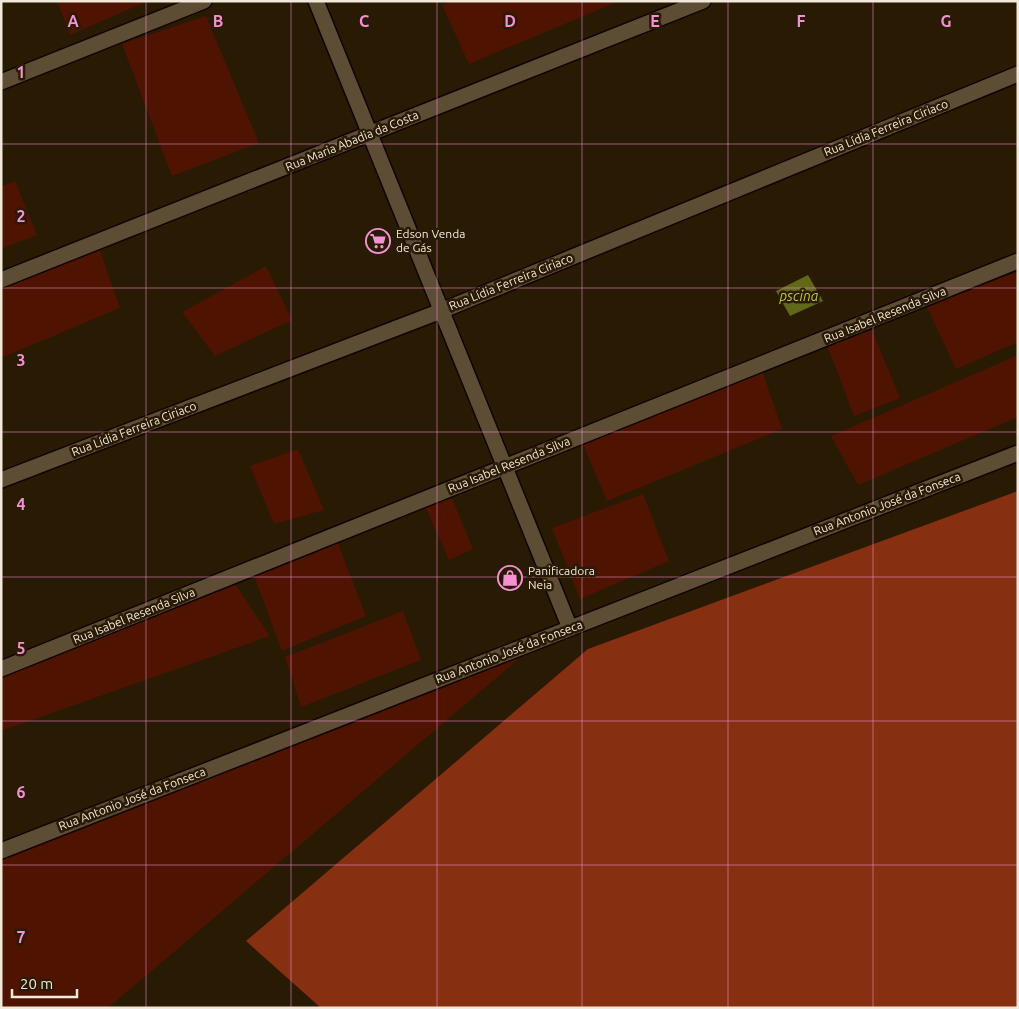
<svg xmlns="http://www.w3.org/2000/svg" width="1019" height="1009" font-family="Ubuntu,sans-serif">
  <style>
    .green { fill: #4e1401 }
    .forest { fill: #872f11 }
    .water { fill: #616817 }
    .lines { fill: none; stroke-linecap: round; stroke-linejoin: round }
    .street-casing { stroke: #110500; stroke-width: 18 }
    .street { stroke: #5e4d35; stroke-width: 15 }
    .grid { fill: none; stroke: #f491d4; stroke-width: 1; stroke-opacity: 0.55 }
    .labels { text-anchor: middle; stroke-width: 5; stroke-linejoin: round; paint-order: stroke }
    .street-label { font-size: 12px; fill: #f2e8da; stroke: #291a03 }
    .poi-label { font-size: 12px; fill: #f2e8da; stroke: #291a03; text-anchor: start }
    .water-label { font-size: 14px; font-style: italic; fill: #bcc940; stroke: #291a03 }
    .grid-label { font-size: 16px; text-anchor: middle; font-weight: bold; fill: #f491d4; stroke: #291a03; stroke-width: 5; stroke-linejoin: round; paint-order: stroke }
  </style>
  <rect width="100%" height="100%" fill="#291a03"/>
  <!-- green -->
  <g class="green">
    <path d="M 57,1 L 148,1 L 70,35 Z"/>
    <path d="M 451,1 L 617,1 L 617,2 L 469,64 L 442,5 Z"/>
    <path d="M 206,16 L 259,143 L 172,176 L 122,44 Z"/>
    <path d="M 15,181 L 37,235 L 1,249 L 1,187 Z"/>
    <path d="M 99,248 L 120,308 L 1,358 L 1,284 Z"/>
    <path d="M 266,266 L 292,320 L 215,356 L 182,312 Z"/>
    <path d="M 1018,272 L 1018,342 L 956,369 L 926,305 Z"/>
    <path d="M 872,330 L 900,398 L 854,416 L 827,345 Z"/>
    <path d="M 1018,355 L 1018,417 L 858,485 L 831,436 Z"/>
    <path d="M 762,370 L 782,429 L 607,501 L 582,442 Z"/>
    <path d="M 298,449 L 324,510 L 274,524 L 250,466 Z"/>
    <path d="M 643,494 L 669,561 L 580,599 L 552,528 Z"/>
    <path d="M 451,496 L 473,549 L 449,560 L 425,506 Z"/>
    <path d="M 337,541 L 366,616 L 282,651 L 253,573 Z"/>
    <path d="M 235,584 L 270,636 L 1,731 L 1,677 Z"/>
    <path d="M 403,611 L 421,660 L 301,707 L 285,657 Z"/>
    <path d="M 521,657 L 108,1008 L 1,1008 L 1,859 L 258,757 Z"/>
  </g>
  <!-- forest -->
  <path class="forest" d="M 1018,491 L 1018,1008 L 321,1008 L 246,941 L 588,649 Z"/>
  <!-- water -->
  <path class="water" d="M 808,275 L 823,301 L 790,316 L 776,291 Z"/>
  <g class="lines">
    <defs>
      <g id="street">
        <path d="M 316,1 L 570,628"/>
        <path d="M 1,82 L 204,1"/>
        <path d="M 1,280 L 703,1"/>
        <path d="M 1,480 L 441,311 L 1018,74"/>
        <path d="M 1,669 L 1018,261"/>
        <path d="M 1,851 L 1018,453"/>
      </g>
    </defs>
    <!-- street casing -->
    <use href="#street" class="street-casing"/>
    <!-- street -->
    <use href="#street" class="street"/>
  </g>
  <!-- grid -->
  <path class="grid" d="M 146,1 L 146,1008M 291,1 L 291,1008M 437,1 L 437,1008M 582,1 L 582,1008M 728,1 L 728,1008M 873,1 L 873,1008M 1,144 L 1018,144M 1,288 L 1018,288M 1,432 L 1018,432M 1,577 L 1018,577M 1,721 L 1018,721M 1,865 L 1018,865"/>
  <!-- icons -->
  <defs>
    <symbol id="supermarket-ring" viewBox="-11 -11 22 22"><circle r="9.5" fill="#291a03" stroke="#f491d4" stroke-width="1.5"/><path d="M-6-5.5h2.5l.6 2H6L4.5 2H-2.5L-4.4-4H-6ZM-1.5 3.2a1.3 1.3 0 1 0 .1 0ZM3 3.2a1.3 1.3 0 1 0 .1 0Z" fill="#f491d4"/></symbol>
    <symbol id="shop-ring" viewBox="-11 -11 22 22"><circle r="9.5" fill="#291a03" stroke="#f491d4" stroke-width="1.5"/><path d="M-5-2.5h2.3a2.7 3.5 0 0 1 5.4 0H5L5.5 6h-11ZM-1.5-2.5h3a1.5 2.3 0 0 0-3 0Z" fill="#f491d4"/></symbol>
  </defs>
  <g fill-rule="evenodd">
    <use href="#supermarket-ring" x="364" y="227" width="28" height="28"/>
    <use href="#shop-ring" x="496" y="564" width="28" height="28"/>
  </g>
  <g class="labels">
    <!-- street labels -->
    <g class="street-label">
      <text transform="translate(886 128) rotate(-22)" y="4">Rua Lídia Ferreira Ciriaco</text>
      <text transform="translate(352 141) rotate(-22)" y="4">Rua Maria Abadia da Costa</text>
      <text transform="translate(511 282) rotate(-22)" y="4">Rua Lídia Ferreira Ciriaco</text>
      <text transform="translate(885 315) rotate(-22)" y="4">Rua Isabel Resenda Silva</text>
      <text transform="translate(134 429) rotate(-21)" y="4">Rua Lídia Ferreira Ciriaco</text>
      <text transform="translate(509 465) rotate(-22)" y="4">Rua Isabel Resenda Silva</text>
      <text transform="translate(887 504) rotate(-21)" y="4">Rua Antonio José da Fonseca</text>
      <text transform="translate(134 616) rotate(-22)" y="4">Rua Isabel Resenda Silva</text>
      <text transform="translate(509 652) rotate(-21)" y="4">Rua Antonio José da Fonseca</text>
      <text transform="translate(132 799) rotate(-21)" y="4">Rua Antonio José da Fonseca</text>
    </g>
    <!-- poi labels -->
    <g class="poi-label">
      <text x="396" y="238">Edson Venda<tspan x="396" dy="14">de Gás</tspan></text>
      <text x="528" y="575">Panificadora<tspan x="528" dy="14">Neia</tspan></text>
    </g>
    <!-- water labels -->
    <g class="water-label">
      <text x="799" y="301">pscina</text>
    </g>
  </g>
  <g class="grid-label">
    <text x="73" y="27">A</text>
    <text x="218" y="27">B</text>
    <text x="364" y="27">C</text>
    <text x="510" y="27">D</text>
    <text x="655" y="27">E</text>
    <text x="801" y="27">F</text>
    <text x="946" y="27">G</text>
    <text x="21" y="78">1</text>
    <text x="21" y="222">2</text>
    <text x="21" y="366">3</text>
    <text x="21" y="510">4</text>
    <text x="21" y="654">5</text>
    <text x="21" y="798">6</text>
    <text x="21" y="943">7</text>
  </g>
  <!-- border -->
  <rect width="1019" height="1009" fill="none" stroke="#f2e8da" stroke-width="5"/>
  <!-- scale -->
  <path d="M12 989v8h65v-8" fill="none" stroke="#f2e8da" stroke-width="2.5"/>
  <text x="20" y="989" font-size="15" fill="#f2e8da" stroke="#291a03" stroke-width="4" paint-order="stroke">20 m</text>
</svg>
